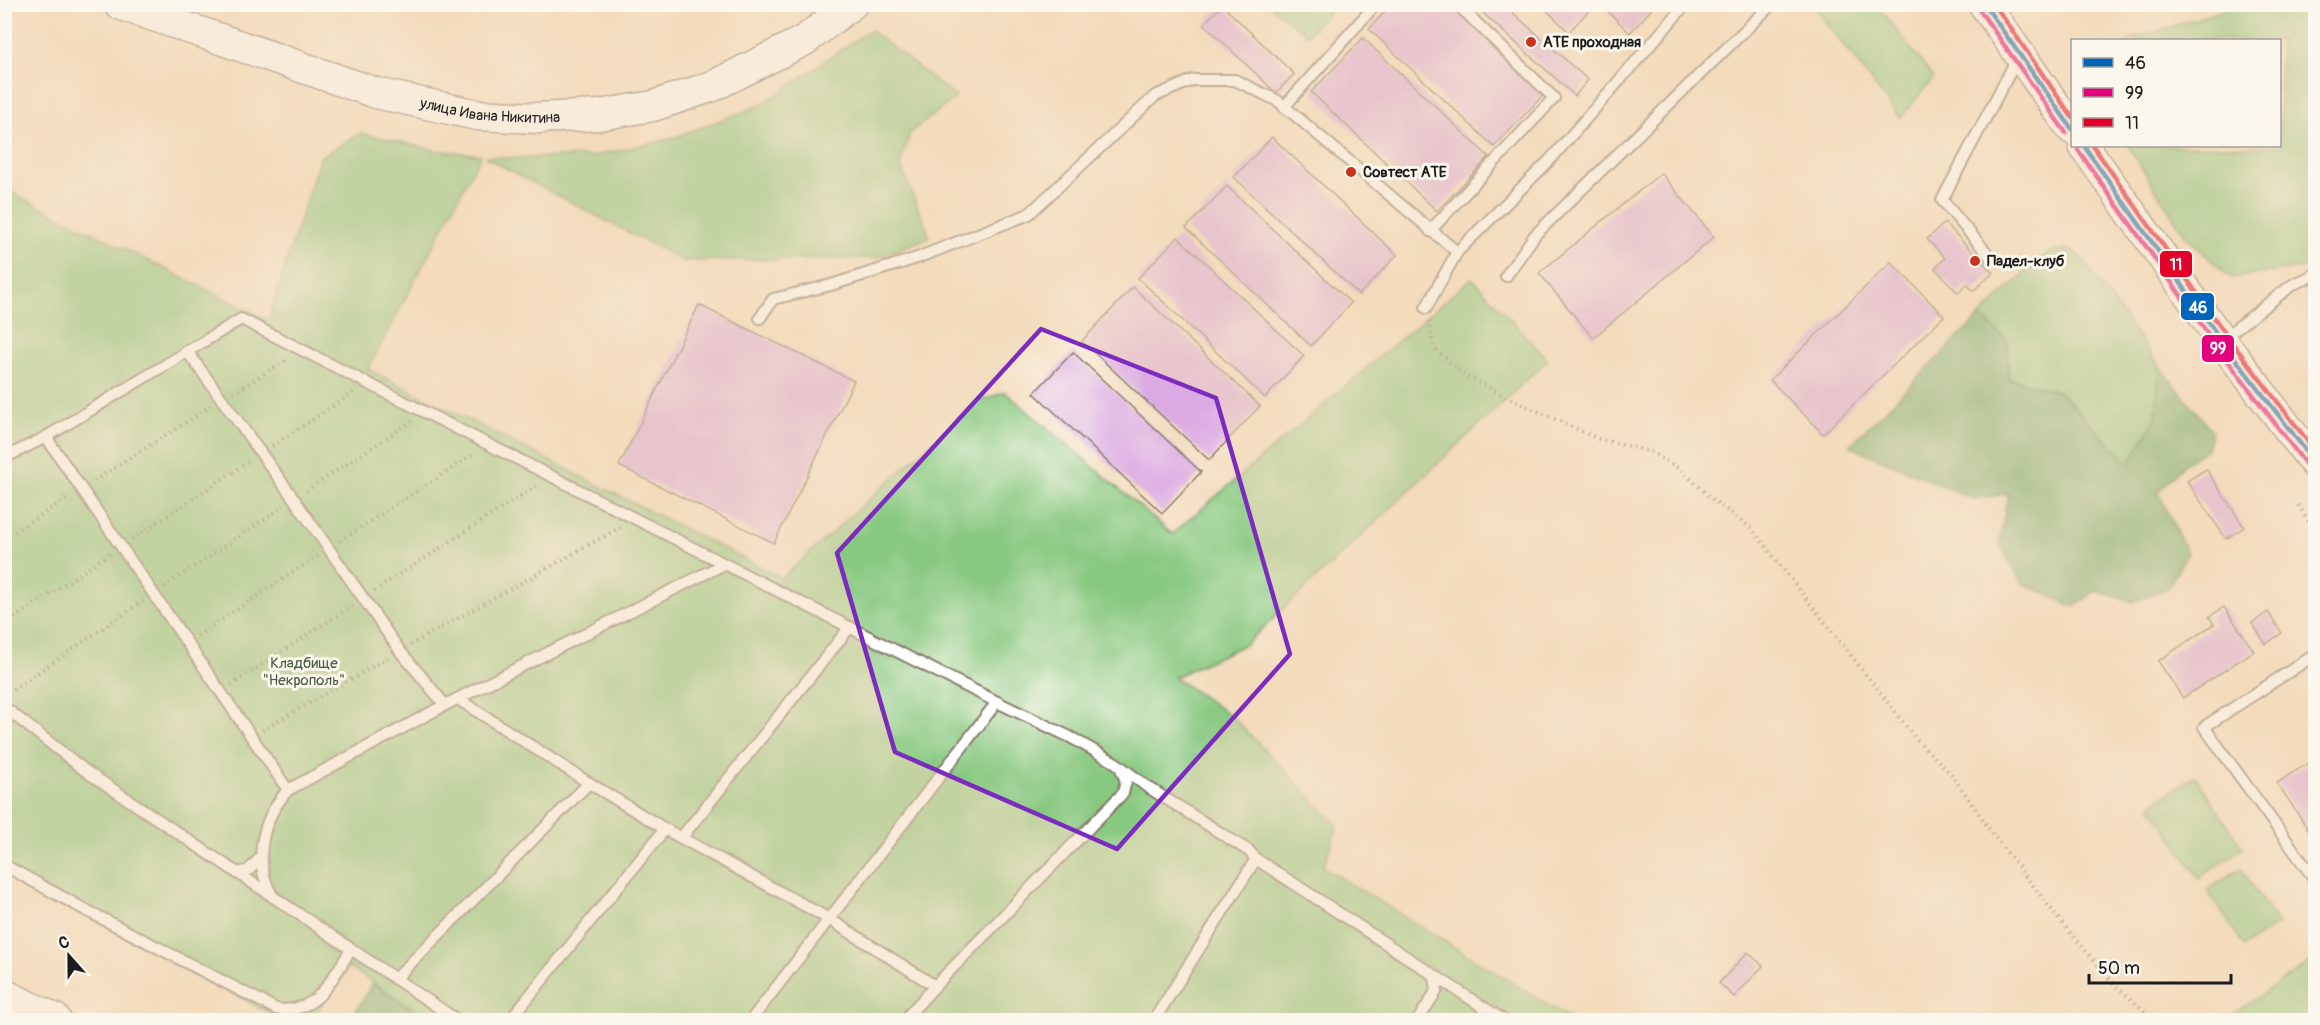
<svg xmlns="http://www.w3.org/2000/svg" width="2320" height="1025" font-family="Pangolin,sans-serif">
  <style>
    .green { fill: #88c981; stroke: #52724e; stroke-width: 1.5 }
    .forest { fill: #6ead6f; stroke: #456446; stroke-width: 1.5 }
    .building { fill: #dba9e3 }
    .lines { fill: none; stroke-linecap: round; stroke-linejoin: round }
    .service-casing { stroke: #887c6c; stroke-width: 14 }
    .secondary-casing { stroke: #887c6c; stroke-width: 33 }
    .primary-casing { stroke: #887c6c; stroke-width: 36 }
    .path { stroke: #887c6c; stroke-width: 4; stroke-dasharray: 1.5 4.5; stroke-linecap: butt }
    .service { stroke: #fff; stroke-width: 10 }
    .secondary { stroke: #fff; stroke-width: 30 }
    .primary { stroke: #fff; stroke-width: 33 }
    .bus-1-casing { stroke: #fbf7ec; stroke-width: 9 }
    .bus-2-casing { stroke: #fbf7ec; stroke-width: 9 }
    .bus-3-casing { stroke: #fbf7ec; stroke-width: 9 }
    .bus-1 { stroke: #0065bd; stroke-width: 4.5 }
    .bus-2 { stroke: #e5007d; stroke-width: 4.5 }
    .bus-3 { stroke: #e4002b; stroke-width: 4.5 }
    .marked { fill: none; stroke: #7b2cbf; stroke-width: 4.5; stroke-linejoin: round }
    .poi-dot { fill: #c8321e; stroke: #fbf7ec; stroke-width: 2 }
    .labels { text-anchor: middle; stroke-width: 6; stroke-linejoin: round; paint-order: stroke }
    .poi-label { font-size: 15px; font-weight: bold; fill: #1c1c1c; stroke: #fbf7ec; text-anchor: start }
    .street-label { font-size: 15px; fill: #1c1c1c; stroke: #fbf7ec }
    .park-label { font-size: 15px; fill: #42593f; stroke: #fbf7ec }
    .line-badge { stroke: #fbf7ec; stroke-width: 2 }
    .badge-label { font-size: 16px; text-anchor: middle; font-weight: bold; fill: #fff }
  </style>
  <rect width="100%" height="100%" fill="#fbf7ec"/>
  <filter id="ink" filterUnits="userSpaceOnUse"><feTurbulence type="fractalNoise" baseFrequency=".0167" numOctaves="2"/><feDisplacementMap in="SourceGraphic" scale="12" xChannelSelector="R" yChannelSelector="G"/><feConvolveMatrix kernelMatrix="1 2 1 2 8 2 1 2 1" color-interpolation-filters="sRGB"/></filter>
  <filter id="wash" filterUnits="userSpaceOnUse"><feTurbulence type="fractalNoise" baseFrequency=".008" numOctaves="4" result="noise"/><feDisplacementMap in="SourceGraphic" scale="24" xChannelSelector="R" yChannelSelector="G"/><feGaussianBlur stdDeviation="1.35" result="paint"/><feColorMatrix in="noise" values="0 0 0 0 0 0 0 0 0 0 0 0 0 0 0 0 0 1.4 0 .05"/><feComposite in="paint" operator="in"/></filter>
  <g filter="url(#wash)">
    <rect width="100%" height="100%" fill="#f3dbbc"/>
    <!-- green -->
    <g class="green">
      <path d="M 1269,5 L 1336,5 L 1307,35 Z"/>
      <path d="M 1812,5 L 1877,5 L 1934,78 L 1900,118 Z"/>
      <path d="M 2240,5 L 2315,5 L 2316,262 L 2302,268 L 2231,278 L 2187,238 L 2128,146 L 2280,146 L 2280,40 L 2128,40 Z"/>
      <path d="M 870,30 L 956,97 L 910,133 L 900,164 L 930,237 L 876,258 L 683,261 L 486,158 L 487,156 L 510,158 L 594,156 L 670,139 L 761,105 Z"/>
      <path d="M 361,133 L 435,150 L 481,155 L 368,369 L 782,578 L 977,402 L 1005,392 L 1172,534 L 1472,278 L 1548,360 L 1246,644 L 1174,677 L 1234,718 L 1338,826 L 1323,867 L 1573,1020 L 430,1020 L 349,967 L 311,1020 L 282,1020 L 5,871 L 4,189 L 268,320 L 320,157 Z"/>
      <path d="M 2065,249 L 2075,253 L 2082,259 L 2159,365 L 2156,418 L 2129,465 L 2060,392 L 2008,378 L 2008,341 L 1980,316 L 2042,257 L 2053,251 Z"/>
      <path d="M 2195,776 L 2243,848 L 2199,878 L 2150,805 Z"/>
      <path d="M 2241,868 L 2278,924 L 2244,946 L 2207,890 Z"/>
      <path d="M 2315,959 L 2315,1020 L 2224,1020 Z"/>
    </g>
    <!-- forest -->
    <g class="forest">
      <path d="M 1980,316 L 2008,341 L 2008,378 L 2060,392 L 2129,464 L 2156,418 L 2159,365 L 2212,431 L 2207,449 L 2185,464 L 2158,492 L 2187,553 L 2168,588 L 2133,602 L 2096,591 L 2074,607 L 2022,583 L 1999,543 L 2008,494 L 1973,499 L 1849,446 Z"/>
      <path d="M 372,983 L 430,1020 L 351,1020 Z"/>
    </g>
    <g id="blocks">
      <!-- building -->
      <g class="building">
        <path d="M 1392,4 L 1450,4 L 1545,93 L 1494,147 L 1369,29 Z"/>
        <path d="M 1473,4 L 1503,4 L 1588,80 L 1575,96 Z"/>
        <path d="M 1540,4 L 1595,4 L 1569,32 Z"/>
        <path d="M 1600,4 L 1656,4 L 1630,33 Z"/>
        <path d="M 1222,5 L 1294,74 L 1276,93 L 1204,24 Z"/>
        <path d="M 1363,38 L 1489,157 L 1437,211 L 1311,92 Z"/>
        <path d="M 1272,137 L 1397,255 L 1359,295 L 1234,177 Z"/>
        <path d="M 1661,173 L 1714,237 L 1593,338 L 1539,273 Z"/>
        <path d="M 1227,186 L 1351,303 L 1311,346 L 1186,228 Z"/>
        <path d="M 1945,223 L 1993,273 L 1973,291 L 1967,284 L 1958,293 L 1935,268 L 1945,258 L 1927,239 Z"/>
        <path d="M 1178,237 L 1304,356 L 1265,398 L 1138,278 Z"/>
        <path d="M 1891,262 L 1944,316 L 1823,434 L 1770,380 Z"/>
        <path d="M 1133,287 L 1260,406 L 1209,460 L 1082,341 Z"/>
        <path d="M 699,305 L 854,381 L 774,543 L 619,466 Z"/>
        <path d="M 1073,352 L 1201,472 L 1162,513 L 1034,393 Z"/>
        <path d="M 2206,469 L 2244,527 L 2226,539 L 2187,481 Z"/>
        <path d="M 2224,607 L 2254,651 L 2183,698 L 2158,661 L 2214,624 L 2209,617 Z"/>
        <path d="M 2268,612 L 2282,633 L 2266,644 L 2252,623 Z"/>
        <path d="M 2316,758 L 2316,841 L 2277,783 Z"/>
        <path d="M 1748,952 L 1763,966 L 1734,997 L 1719,983 Z"/>
      </g>
    </g>
  </g>
  <g filter="url(#ink)">
    <use href="#blocks" fill-opacity="0" stroke="#887c6c" stroke-width="1.5"/>
    <g class="lines">
      <defs>
        <g id="service">
          <path d="M 1284,107 L 1376,4"/>
          <path d="M 1430,231 L 1554,98 L 1457,4"/>
          <path d="M 1992,259 L 1942,200 L 2018,57"/>
          <path d="M 1506,276 L 1535,235 L 1772,4"/>
          <path d="M 1426,308 L 1457,252 L 1549,161 L 1686,4"/>
          <path d="M 760,318 L 773,299 L 831,285 L 917,258 L 1029,214 L 1155,96 L 1193,80 L 1235,80 L 1278,101 L 1457,252"/>
          <path d="M 2221,340 L 2292,285 L 2316,274"/>
          <path d="M 187,351 L 294,499 L 400,651 L 445,705"/>
          <path d="M 46,437 L 288,790"/>
          <path d="M 4,458 L 46,437 L 241,319 L 997,702 L 1070,737 L 1116,763 L 1146,786 L 1249,851 L 1256,859 L 1503,1020"/>
          <path d="M 2316,654 L 2204,727 L 2316,881"/>
          <path d="M 458,699 L 589,783"/>
          <path d="M 4,707 L 87,772 L 457,1020"/>
          <path d="M 681,838 L 850,627"/>
          <path d="M 4,865 L 80,907 L 276,1009 C 318,1015 330,980 351,950"/>
          <path d="M 237,873 L 249,870 L 260,858"/>
          <path d="M 273,897 C 252,862 261,820 288,790 L 445,705 L 724,564"/>
          <path d="M 395,979 L 589,783 L 665,829 L 829,919 L 935,986"/>
          <path d="M 510,1020 L 665,829"/>
          <path d="M 751,1020 L 997,702"/>
          <path d="M 904,1020 L 935,986 L 1123,793 L 1126,781 L 1121,769"/>
          <path d="M 1154,1020 L 1256,859"/>
          <path d="M 1418,1020 L 1437,990 L 1435,978"/>
        </g>
        <g id="secondary">
          <path id="s1" d="M 119,4 L 376,93 L 477,115 L 538,118 L 599,115 L 653,106 L 713,86 L 805,40 L 852,4"/>
          <path d="M 1984,4 L 2072,129"/>
          <path d="M 2084,146 L 2221,340 L 2316,465"/>
        </g>
        <path id="primary" d="M 4,996 L 54,1020"/>
      </defs>
      <!-- service casing -->
      <use href="#service" class="service-casing"/>
      <!-- secondary casing -->
      <use href="#secondary" class="secondary-casing"/>
      <!-- primary casing -->
      <use href="#primary" class="primary-casing"/>
      <!-- path -->
      <g class="path">
        <path d="M 1429,321 L 1434,348 L 1464,375 L 1513,400 L 1599,439 L 1651,452 L 1681,470 L 1712,499 L 1752,529 L 1917,740 L 1952,775 L 1992,833 L 2058,918 L 2114,984 L 2154,1020"/>
        <path d="M 233,393 L 288,359"/>
        <path d="M 272,446 L 356,391"/>
        <path d="M 94,481 L 211,406"/>
        <path d="M 306,491 L 412,421"/>
        <path d="M 2298,505 L 2316,532"/>
        <path d="M 4,538 L 70,497"/>
        <path d="M 132,539 L 251,460"/>
        <path d="M 340,541 L 474,454"/>
        <path d="M 164,587 L 284,506"/>
        <path d="M 374,591 L 539,484"/>
        <path d="M 4,625 L 111,553"/>
        <path d="M 197,636 L 319,555"/>
        <path d="M 410,645 L 621,527"/>
        <path d="M 231,685 L 353,605"/>
        <path d="M 8,693 L 143,601"/>
        <path d="M 262,730 L 388,658"/>
      </g>
      <!-- service -->
      <use href="#service" class="service"/>
      <!-- secondary -->
      <use href="#secondary" class="secondary"/>
      <!-- primary -->
      <use href="#primary" class="primary"/>
      <defs>
        <g id="bus-1">
          <path d="M 1984,4 L 2072,129"/>
          <path d="M 2084,146 L 2221,340 L 2316,464"/>
        </g>
        <g id="bus-2">
          <path d="M 1978,8 L 2066,133"/>
          <path d="M 2078,150 L 2215,344 L 2310,470"/>
        </g>
        <g id="bus-3">
          <path d="M 1994,4 L 2072,117"/>
          <path d="M 2093,146 L 2227,336 L 2316,452"/>
        </g>
      </defs>
      <!-- bus-1 casing -->
      <use href="#bus-1" class="bus-1-casing"/>
      <!-- bus-2 casing -->
      <use href="#bus-2" class="bus-2-casing"/>
      <!-- bus-3 casing -->
      <use href="#bus-3" class="bus-3-casing"/>
      <!-- bus-1 -->
      <use href="#bus-1" class="bus-1"/>
      <!-- bus-2 -->
      <use href="#bus-2" class="bus-2"/>
      <!-- bus-3 -->
      <use href="#bus-3" class="bus-3"/>
    </g>
  </g>
  <!-- marked area -->
  <path d="M0 0H2320V1025H0ZM 1041,329 L 1216,398 L 1290,654 L 1117,849 L 895,752 L 837,553 Z" fill="#f3dbbc" fill-opacity=".55" fill-rule="evenodd"/>
  <path class="marked" d="M 1041,329 L 1216,398 L 1290,654 L 1117,849 L 895,752 L 837,553 Z"/>
  <!-- markers -->
  <g class="poi-dot">
    <circle cx="1531" cy="42" r="6"/>
    <circle cx="1351" cy="172" r="6"/>
    <circle cx="1975" cy="261" r="6"/>
  </g>
  <g class="labels">
    <!-- poi labels -->
    <g class="poi-label">
      <text x="1543" y="47">АТЕ проходная</text>
      <text x="1363" y="177">Совтест АТЕ</text>
      <text x="1987" y="266">Падел-клуб</text>
    </g>
    <!-- street labels -->
    <g class="street-label">
      <text dy="5" stroke="none"><textPath href="#s1" startOffset="388">улица Ивана Никитина</textPath></text>
    </g>
    <!-- park labels -->
    <g class="park-label">
      <text x="304" y="668">Кладбище<tspan x="304" dy="17">"Некрополь"</tspan></text>
    </g>
  </g>
  <g class="line-badge">
    <rect x="2159" y="250" width="34" height="28" rx="6" fill="#e4002b"/>
    <rect x="2180" y="292" width="35" height="29" rx="6" fill="#0065bd"/>
    <rect x="2201" y="334" width="34" height="29" rx="6" fill="#e5007d"/>
  </g>
  <g class="badge-label">
    <text x="2176" y="270">11</text>
    <text x="2198" y="313">46</text>
    <text x="2218" y="354">99</text>
  </g>
  <!-- margin -->
  <rect width="2320" height="1025" fill="none" stroke="#fbf7ec" stroke-width="24"/>
  <!-- legend -->
  <rect x="2071" y="39" width="210" height="108" fill="#fbf7ec" stroke="#a29f99" stroke-width="1.5"/>
  <rect x="2083" y="58" width="30" height="9" fill="#0065bd" stroke="#a29f99" stroke-width="1.5"/>
  <text x="2125" y="69" font-size="18" fill="#1c1c1c">46</text>
  <rect x="2083" y="88" width="30" height="9" fill="#e5007d" stroke="#a29f99" stroke-width="1.5"/>
  <text x="2125" y="99" font-size="18" fill="#1c1c1c">99</text>
  <rect x="2083" y="118" width="30" height="9" fill="#e4002b" stroke="#a29f99" stroke-width="1.5"/>
  <text x="2125" y="129" font-size="18" fill="#1c1c1c">11</text>
  <!-- north arrow -->
  <g transform="translate(69 956) rotate(339)" stroke="#fbf7ec" stroke-width="4.5" paint-order="stroke">
  <path d="M0-4.5L10 22L0 15L-10 22Z" fill="#1c1c1c"/>
  <text y="-9" font-size="16" font-weight="bold" text-anchor="middle" fill="#1c1c1c">С</text>
  </g>
  <!-- scale -->
  <path d="M2089 974v9h142v-9" fill="none" stroke="#1c1c1c" stroke-width="3"/>
  <text x="2098" y="974" font-size="18" fill="#1c1c1c" stroke="#fbf7ec" stroke-width="4.5" paint-order="stroke">50 m</text>
</svg>
